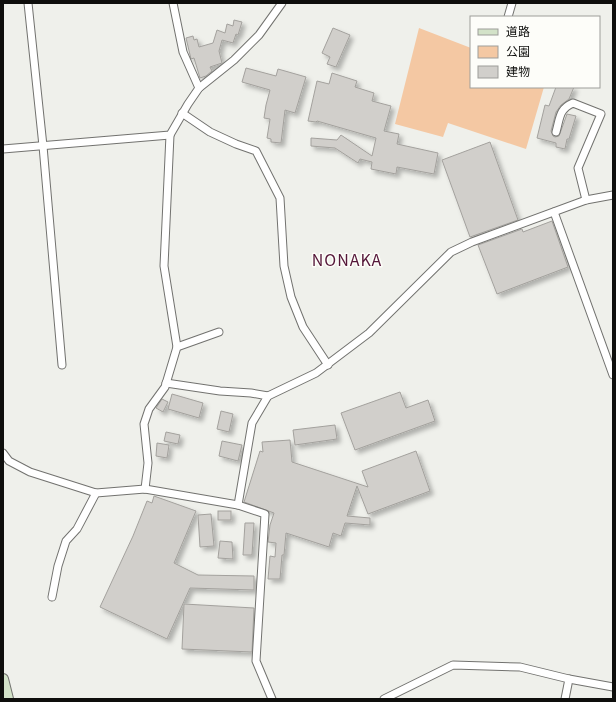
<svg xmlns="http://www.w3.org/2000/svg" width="616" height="702" font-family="Georgia,'Noto Sans JP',serif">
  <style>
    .green { fill: #f4c8a3 }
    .building { fill: #d1cfcb; stroke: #a3a19d; filter: url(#shadow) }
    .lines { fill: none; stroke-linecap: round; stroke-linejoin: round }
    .street-casing { stroke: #72726f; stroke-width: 9 }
    .secondary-casing { stroke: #72726f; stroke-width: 12 }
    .street { stroke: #fff; stroke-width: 7 }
    .secondary { stroke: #d3e2c8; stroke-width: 10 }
    .labels { text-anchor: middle; stroke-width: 3; stroke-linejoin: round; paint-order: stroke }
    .quarter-label { font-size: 16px; letter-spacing: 1px; fill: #551739; stroke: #fdfdf9 }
  </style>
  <defs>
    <filter id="shadow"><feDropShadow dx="3.5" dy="3.5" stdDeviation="2" flood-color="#0004"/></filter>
  </defs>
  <rect width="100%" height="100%" fill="#eff0eb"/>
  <!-- green -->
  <path class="green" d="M 419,28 L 471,48 L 471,87 L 544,87 L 526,149 L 448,123 L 443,137 L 395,124 Z"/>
  <!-- building -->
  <g class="building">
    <path d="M 234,20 L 242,22 L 238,35 L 236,34 L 233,43 L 222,40 L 219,51 L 222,63 L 210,67 L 212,71 L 206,76 L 200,78 L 194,58 L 191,59 L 186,38 L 193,36 L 194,40 L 197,39 L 199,47 L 213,43 L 217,30 L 225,33 L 227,24 L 233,26 Z"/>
    <path d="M 333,28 L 350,35 L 336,67 L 327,64 L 330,57 L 322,53 Z"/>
    <path d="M 246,68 L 276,76 L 278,69 L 306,77 L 295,113 L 285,110 L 281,143 L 271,142 L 271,139 L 267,138 L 270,119 L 264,118 L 266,105 L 270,90 L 242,82 Z"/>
    <path d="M 332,73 L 357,81 L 355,87 L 374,93 L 372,101 L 391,106 L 384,131 L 399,134 L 397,144 L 438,153 L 434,174 L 397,167 L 396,174 L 371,169 L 372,162 L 360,159 L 358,163 L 335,148 L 311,146 L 311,138 L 337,140 L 341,135 L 372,156 L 376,138 L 317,121 L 316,122 L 308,121 L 317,81 L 329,84 Z"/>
    <path d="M 556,87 L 574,87 L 569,99 L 561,105 L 556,112 L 551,131 L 553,136 L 555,137 L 559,136 L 567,114 L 576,116 L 569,139 L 567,139 L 565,149 L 556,147 L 556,143 L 537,138 L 545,105 L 549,106 Z"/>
    <path d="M 490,142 L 518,220 L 470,237 L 442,160 Z"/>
    <path d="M 552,221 L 568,267 L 497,294 L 478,245 L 522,229 L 523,232 Z"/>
    <path d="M 400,392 L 406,408 L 428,400 L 435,421 L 355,450 L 341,413 Z"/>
    <path d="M 172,394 L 203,403 L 199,418 L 168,409 Z"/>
    <path d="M 162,399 L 168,402 L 163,412 L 156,408 Z"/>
    <path d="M 221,411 L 233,414 L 229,432 L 217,429 Z"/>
    <path d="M 335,425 L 337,439 L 295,445 L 293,430 Z"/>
    <path d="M 166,432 L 180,435 L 178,444 L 164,441 Z"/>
    <path d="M 290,440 L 292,462 L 368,487 L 362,471 L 416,451 L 430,491 L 368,514 L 357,486 L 347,516 L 370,518 L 370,525 L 345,523 L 341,536 L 333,533 L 329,547 L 286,533 L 284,555 L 282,555 L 280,579 L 268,579 L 270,556 L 275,557 L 276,543 L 268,542 L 270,525 L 274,513 L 244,502 L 260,451 L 263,452 L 262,442 Z"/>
    <path d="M 222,441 L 242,445 L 238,461 L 219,456 Z"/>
    <path d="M 157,443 L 169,445 L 167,458 L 156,456 Z"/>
    <path d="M 154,496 L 196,511 L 174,563 L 198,575 L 254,576 L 254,590 L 190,588 L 167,639 L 100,607 L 133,536 L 147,501 L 152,503 Z"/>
    <rect x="218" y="511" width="13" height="9"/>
    <path d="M 211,514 L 214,546 L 200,547 L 198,515 Z"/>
    <path d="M 245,523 L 254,523 L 252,555 L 243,555 Z"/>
    <path d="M 220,541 L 232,542 L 233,559 L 218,558 Z"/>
    <path d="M 184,604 L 254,608 L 252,652 L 182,649 Z"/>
  </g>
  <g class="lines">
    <defs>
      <g id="street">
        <path d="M 28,3 L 43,146 L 62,365"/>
        <path d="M 173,3 L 183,52 L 199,88"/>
        <path d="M 508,17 L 512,3"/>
        <path d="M 182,113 L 210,132 L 236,144 L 256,151 L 280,198 L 284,266 L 291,297 L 303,327 L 328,365"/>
        <path d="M 556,132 C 560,118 559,109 573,103 L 601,114 L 578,168 L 586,200"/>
        <path d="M 170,135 L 164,266 L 177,347"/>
        <path d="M 3,149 L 170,135 L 188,104 L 199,88 L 234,60 L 259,35 L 282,3"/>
        <path d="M 554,212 L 613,375"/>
        <path d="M 166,383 L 220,391 L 251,393 L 268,396"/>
        <path d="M 3,453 L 9,461 L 30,472 L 96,493 L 145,489 L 238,505 L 265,514 L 256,661 L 272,699"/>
        <path d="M 145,489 L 148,463 L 144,424 L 149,409 L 165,387 L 177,347 L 219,332"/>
        <path d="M 238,505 L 252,423 L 268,396 L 316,373 L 369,333 L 451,252 L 472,242 L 586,200 L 613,195"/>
        <path d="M 52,597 L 58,566 L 66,541 L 77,529 L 96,493"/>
        <path d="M 384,699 L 453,665 L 520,667 L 569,679 L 613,687"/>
        <path d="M 565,699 L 569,679"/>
      </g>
      <path id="secondary" d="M 3,679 L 8,699"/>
    </defs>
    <!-- street casing -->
    <use href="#street" class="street-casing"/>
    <!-- secondary casing -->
    <use href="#secondary" class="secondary-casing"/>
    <!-- street -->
    <use href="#street" class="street"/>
    <!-- secondary -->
    <use href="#secondary" class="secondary"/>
  </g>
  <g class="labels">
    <!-- quarter labels -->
    <g class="quarter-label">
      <text x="347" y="266">NONAKA</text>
    </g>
  </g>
  <!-- border -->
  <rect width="616" height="702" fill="none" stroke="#0e0e0c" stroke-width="8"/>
  <!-- legend -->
  <rect x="470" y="16" width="130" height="72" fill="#fdfdf9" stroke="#9d9d9a"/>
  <rect x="478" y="29" width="20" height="6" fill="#d3e2c8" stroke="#9d9d9a"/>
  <text x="506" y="36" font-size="12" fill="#0e0e0c">道路</text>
  <rect x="478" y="46" width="20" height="12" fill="#f4c8a3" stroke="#9d9d9a"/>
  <text x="506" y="56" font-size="12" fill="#0e0e0c">公園</text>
  <rect x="478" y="66" width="20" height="12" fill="#d1cfcb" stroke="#9d9d9a"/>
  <text x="506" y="76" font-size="12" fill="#0e0e0c">建物</text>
</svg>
